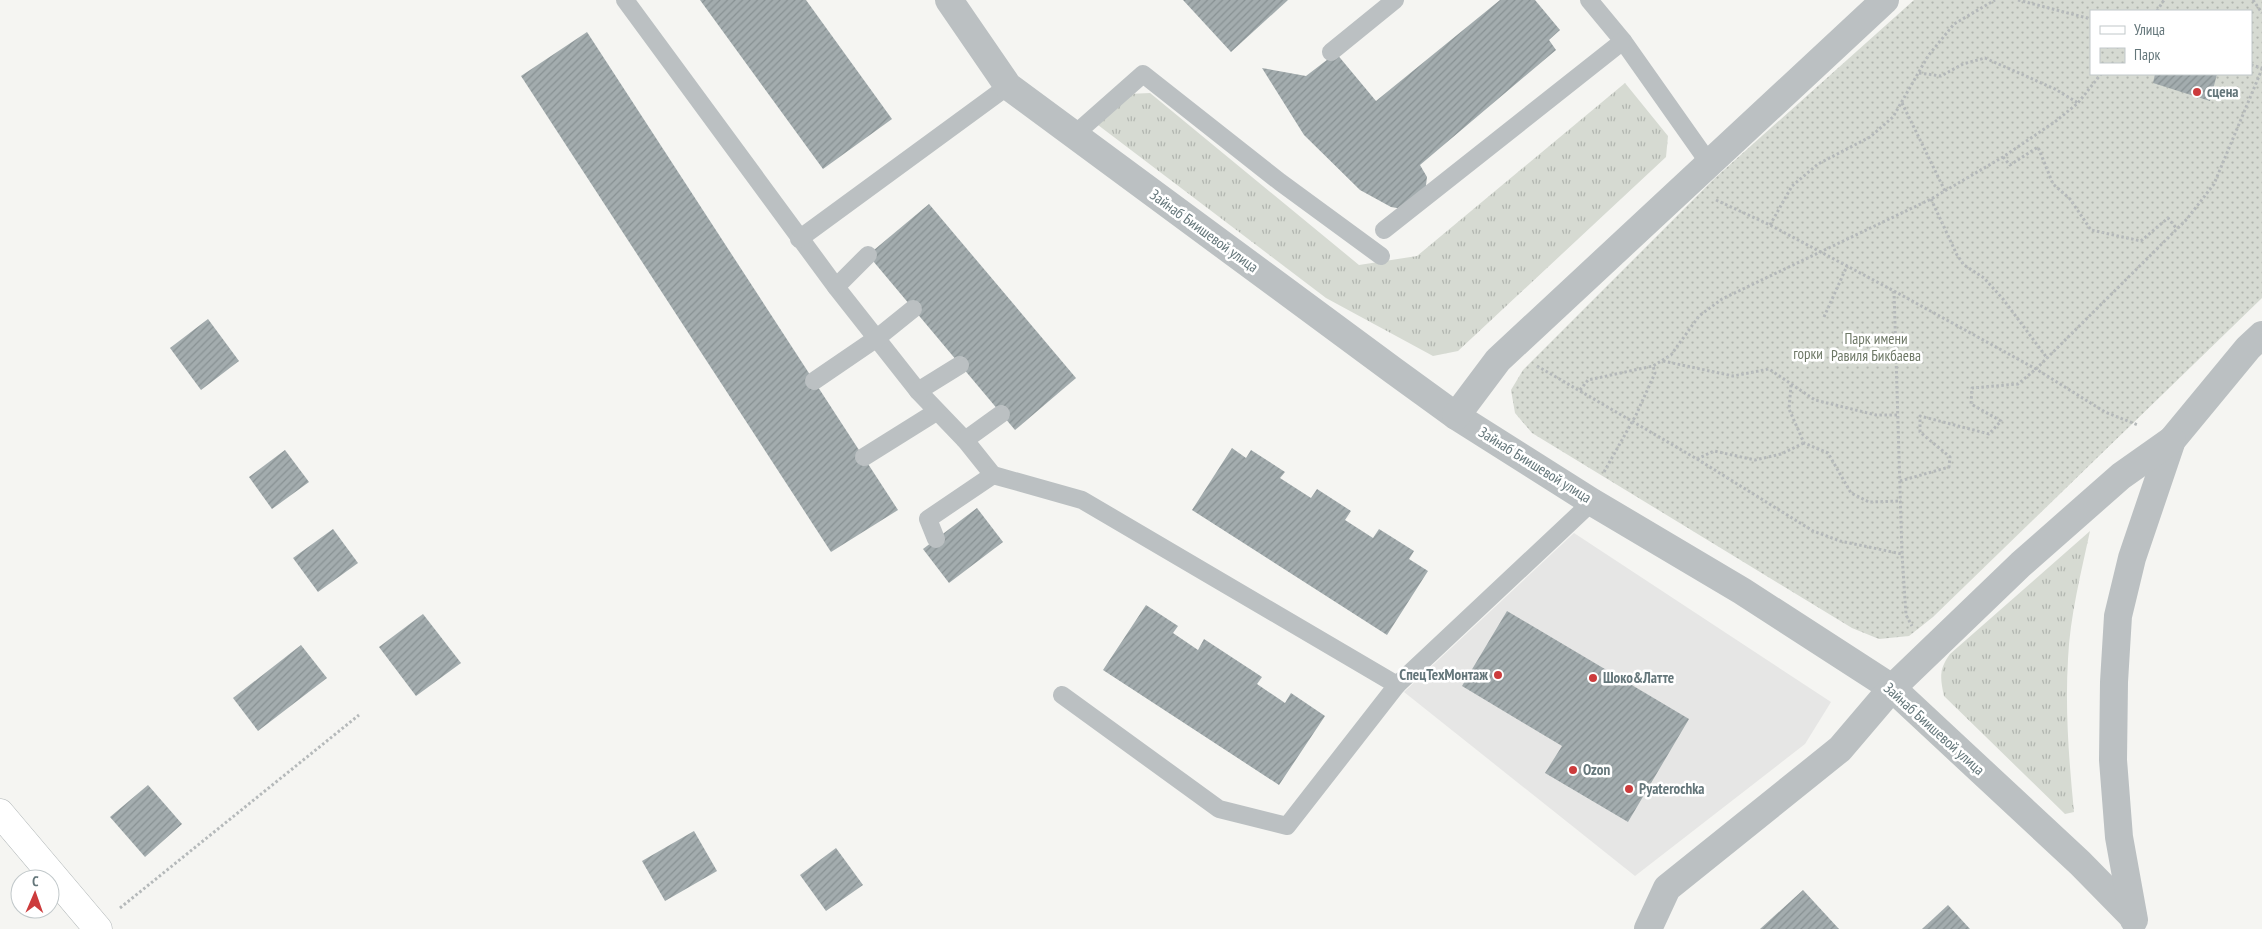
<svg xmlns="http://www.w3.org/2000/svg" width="2262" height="929" font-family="'PT Sans Narrow',sans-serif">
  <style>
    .built { fill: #e6e6e5 }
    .grass { fill: url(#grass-tufts) }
    .park { fill: url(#park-dots); fill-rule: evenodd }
    .building { fill: url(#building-hatch) }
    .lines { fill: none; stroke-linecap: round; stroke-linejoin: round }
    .primary-casing { stroke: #afb5b6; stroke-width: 29 }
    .path { stroke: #b5b9ba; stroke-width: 3; stroke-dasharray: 2.5 2.5; stroke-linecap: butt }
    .service { stroke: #bbc0c2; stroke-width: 18 }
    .minor { stroke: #bbc0c2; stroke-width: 28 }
    .primary { stroke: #fff; stroke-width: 28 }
    .poi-dot { fill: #cc3b3c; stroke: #fff; stroke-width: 2 }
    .labels { text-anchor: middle; stroke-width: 5; stroke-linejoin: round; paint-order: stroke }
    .poi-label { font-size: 15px; font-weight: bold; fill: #64767a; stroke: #fff; text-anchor: start }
    .street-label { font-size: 15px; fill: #64767a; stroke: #fff }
    .park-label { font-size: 15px; fill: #6e7866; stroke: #fff }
  </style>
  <defs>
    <pattern id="grass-tufts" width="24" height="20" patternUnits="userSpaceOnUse" patternTransform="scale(1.25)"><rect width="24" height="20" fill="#d6dad2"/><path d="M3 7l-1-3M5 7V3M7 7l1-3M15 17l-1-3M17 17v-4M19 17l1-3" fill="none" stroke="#b1b5af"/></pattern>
    <pattern id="park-dots" width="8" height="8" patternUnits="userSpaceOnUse" patternTransform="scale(1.25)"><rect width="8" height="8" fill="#d6dad2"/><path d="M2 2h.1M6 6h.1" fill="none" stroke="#b1b5af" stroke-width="1.8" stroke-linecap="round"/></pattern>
    <pattern id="building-hatch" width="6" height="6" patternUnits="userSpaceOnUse" patternTransform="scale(1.25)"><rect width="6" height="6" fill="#a3acae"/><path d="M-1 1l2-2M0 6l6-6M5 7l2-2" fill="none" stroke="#889193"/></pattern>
  </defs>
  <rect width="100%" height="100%" fill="#f5f5f2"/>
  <!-- built -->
  <path class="built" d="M 1574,533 L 1831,702 L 1805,744 L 1635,876 L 1404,692 Z"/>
  <!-- grass -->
  <g class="grass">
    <path d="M 1625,83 L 1668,136 L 1666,157 L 1458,351 L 1433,356 L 1326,298 L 1098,125 L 1128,94 L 1150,93 L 1359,265 L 1417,256 Z"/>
    <path d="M 2090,531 C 2081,573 2070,616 2068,659 C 2065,711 2069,761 2074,812 L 2065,814 L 1944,696 C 1940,678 1939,669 1950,654 Z"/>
  </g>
  <!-- park -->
  <path class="park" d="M 1914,0 L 2262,0 L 2262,298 L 1933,617 L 1909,636 L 1879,639 L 1852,628 L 1532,433 L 1515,413 L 1511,390 L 1523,370 L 1715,178 ZM 2091,11 L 2251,11 L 2251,74 L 2091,74 Z"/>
  <!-- building -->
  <g class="building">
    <path d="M 700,0 L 806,0 L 892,119 L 823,169 Z"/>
    <path d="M 1183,0 L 1288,0 L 1231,52 Z"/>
    <path d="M 1500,0 L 1535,0 L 1560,30 L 1549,40 L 1556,50 L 1420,165 L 1427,177 L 1425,193 L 1403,209 L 1391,207 L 1360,190 L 1304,135 L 1262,68 L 1306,76 L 1336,53 L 1376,101 Z"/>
    <path d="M 587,32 L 898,510 L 831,552 L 521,76 Z"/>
    <path d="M 2155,74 L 2217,74 L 2210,101 L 2153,83 Z"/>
    <path d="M 929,204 L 1076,378 L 1015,430 L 868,255 Z"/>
    <path d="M 208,319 L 239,361 L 201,390 L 170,348 Z"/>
    <path d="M 1232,448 L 1246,458 L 1251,450 L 1285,472 L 1280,478 L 1311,498 L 1317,489 L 1351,511 L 1345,520 L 1373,538 L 1379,529 L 1414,551 L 1409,559 L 1428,571 L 1387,635 L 1192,510 Z"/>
    <path d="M 285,450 L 309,482 L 272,509 L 249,477 Z"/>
    <path d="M 977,508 L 1003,542 L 949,583 L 923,549 Z"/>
    <path d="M 333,529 L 358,563 L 318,592 L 293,558 Z"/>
    <path d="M 1146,605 L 1178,626 L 1173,633 L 1198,650 L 1204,639 L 1262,677 L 1257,684 L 1285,703 L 1291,693 L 1325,716 L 1279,785 L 1103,670 Z"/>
    <path d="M 1507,611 L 1689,719 L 1628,822 L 1545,773 L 1562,746 L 1462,686 Z"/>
    <path d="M 423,614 L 461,663 L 416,696 L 379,647 Z"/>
    <path d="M 301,645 L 327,678 L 258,731 L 233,698 Z"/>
    <path d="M 148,785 L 182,824 L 145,857 L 110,817 Z"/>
    <path d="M 694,831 L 717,871 L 665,901 L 642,861 Z"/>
    <path d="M 836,848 L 863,885 L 826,911 L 800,875 Z"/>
    <path d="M 1803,890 L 1839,929 L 1760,929 Z"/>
    <path d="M 1948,905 L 1970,929 L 1922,929 Z"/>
  </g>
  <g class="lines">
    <defs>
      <path id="primary" d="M 0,813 L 98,929"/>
    </defs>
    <!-- primary casing -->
    <use href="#primary" class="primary-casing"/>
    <!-- path -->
    <g class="path">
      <path d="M 2018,0 L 2091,19"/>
      <path d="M 2253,0 L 2262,13"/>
      <path d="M 2157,11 L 2164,0"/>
      <path d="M 2251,65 L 2262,68"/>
      <path d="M 1919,73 L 1941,76 L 1963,64 L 1985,58 L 2055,89 L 2078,103"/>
      <path d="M 1902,103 L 1945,191"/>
      <path d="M 2003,157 L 2010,165 L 2038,147 L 2053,184 L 2070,199 L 2091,230 L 2141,241 L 2168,218 L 2177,229"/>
      <path d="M 1931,199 L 1957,255 L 1964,265 L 1984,278 L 2003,299 L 2047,358"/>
      <path d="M 1716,200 L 1770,225 L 1894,291 L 2036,369 L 2105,412 L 2138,425"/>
      <path d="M 1770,225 L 1792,186 L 1818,164 L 1870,137 L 1893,117 L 1928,56 L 1954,24 L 1995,0"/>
      <path d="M 1894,291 L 1902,554 L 1906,615 L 1912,626"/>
      <path d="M 1824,317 L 1847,266"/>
      <path d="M 1663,361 L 1733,376 L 1769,369 L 1815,400 L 1876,415 L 1898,415"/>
      <path d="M 1537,366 L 1697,459 L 1813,531 L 1840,541 L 1902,554"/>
      <path d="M 1791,385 L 1789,409 L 1804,443 L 1828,453 L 1851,493 L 1869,502 L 1901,501"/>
      <path d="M 1580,390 L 1588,380 L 1653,366 L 1671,355 L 1699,316 L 1722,299 L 1931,199 L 2003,157 L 2056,121 L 2078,103 L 2101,74"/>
      <path d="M 1697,459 L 1714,451 L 1755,460 L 1781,454 L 1804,443"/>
      <path d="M 1604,472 L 1636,415 L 1655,373 L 1653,366"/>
      <path d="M 1900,481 L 1949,467 L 1950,457 L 1920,432 L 1920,416 L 1989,434 L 2001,421 L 1971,404 L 1972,388 L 2018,384 L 2036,369 L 2187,219 L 2214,184 L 2262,69"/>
      <path d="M 120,908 L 359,715"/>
    </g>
    <!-- service -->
    <g class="service">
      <path d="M 625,0 L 836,287 L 918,391 L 965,440 L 993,475 L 1082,500 L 1397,685 L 1592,502"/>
      <path d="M 1589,0 L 1623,41 L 1709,163"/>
      <path d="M 1331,52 L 1395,0"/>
      <path d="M 1074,135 L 1143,74 L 1280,182 L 1381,256"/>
      <path d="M 1384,230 L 1623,41"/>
      <path d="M 799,239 L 1008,86"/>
      <path d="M 836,287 L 868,255"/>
      <path d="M 814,381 L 877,338 L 913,309"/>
      <path d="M 918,391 L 960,365"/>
      <path d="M 965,440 L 1001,414"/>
      <path d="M 864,457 L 936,412"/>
      <path d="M 936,539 L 928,519 L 993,475"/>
      <path d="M 1062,695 L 1219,809 L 1287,826 L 1397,685"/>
    </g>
    <!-- minor -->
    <g class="minor">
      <path d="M 949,0 L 1008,86 L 1394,371 L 1456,416 L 1592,502 L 1742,591 L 1892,688 L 2080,863 L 2133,917"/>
      <path d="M 1456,416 L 1498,360 L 1885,0"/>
      <path d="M 2134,920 L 2119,837 L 2113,760 L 2114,682 L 2118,616 L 2132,558 L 2172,440 L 2248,348 L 2262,335"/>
      <path d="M 1648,929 L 1667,888 L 1840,749 L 1892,688 L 2021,564 L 2121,476 L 2172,440"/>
    </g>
    <!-- primary -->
    <use href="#primary" class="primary"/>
  </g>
  <!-- markers -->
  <g class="poi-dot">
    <circle cx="2197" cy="92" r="5"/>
    <circle cx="1498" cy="675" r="5"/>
    <circle cx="1593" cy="678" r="5"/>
    <circle cx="1573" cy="770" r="5"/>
    <circle cx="1629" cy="789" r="5"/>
  </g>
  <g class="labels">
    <!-- poi labels -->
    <g class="poi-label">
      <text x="2207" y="97">сцена</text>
      <text x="1488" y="680" text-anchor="end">СпецТехМонтаж</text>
      <text x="1603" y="683">Шоко&amp;Латте</text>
      <text x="1583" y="775">Ozon</text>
      <text x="1639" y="794">Pyaterochka</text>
    </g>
    <!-- street labels -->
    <g class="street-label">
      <text transform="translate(1204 231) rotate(36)" y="5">Зайнаб Биишевой улица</text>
      <text transform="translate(1535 465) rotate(32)" y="5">Зайнаб Биишевой улица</text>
      <text transform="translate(1934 729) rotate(42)" y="5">Зайнаб Биишевой улица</text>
    </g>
    <!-- park labels -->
    <g class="park-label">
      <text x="1876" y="344">Парк имени<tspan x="1876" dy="17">Равиля Бикбаева</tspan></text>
      <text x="1808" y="359">горки</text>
    </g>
  </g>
  <!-- legend -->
  <rect x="2090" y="10" width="162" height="65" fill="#ffffff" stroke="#c1c8ca"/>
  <rect x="2100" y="26" width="25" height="8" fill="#ffffff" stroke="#c1c8ca"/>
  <text x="2134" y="35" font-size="15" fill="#64767a">Улица</text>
  <rect x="2100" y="48" width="25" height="15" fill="url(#park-dots)" stroke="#c1c8ca"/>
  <text x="2134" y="60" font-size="15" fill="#64767a">Парк</text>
  <!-- north arrow -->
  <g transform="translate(35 894) rotate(2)"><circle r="24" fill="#ffffff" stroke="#c1c8ca"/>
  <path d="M0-4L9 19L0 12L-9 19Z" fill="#cc3b3c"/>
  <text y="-8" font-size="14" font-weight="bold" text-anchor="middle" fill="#64767a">С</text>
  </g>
</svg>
